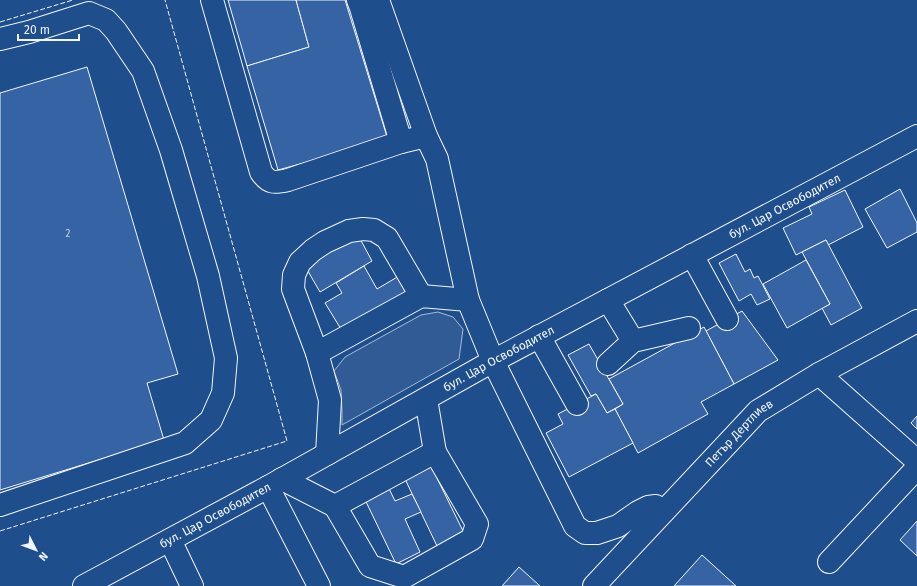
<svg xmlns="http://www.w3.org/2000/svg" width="917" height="586" font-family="'Fira Sans',sans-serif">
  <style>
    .green { fill: #305b95; stroke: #a8bbd7 }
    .building { fill: #3563a3; stroke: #f2f6ff }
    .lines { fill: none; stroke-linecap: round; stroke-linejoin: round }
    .minor-casing { stroke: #f2f6ff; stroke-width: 24 }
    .major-casing { stroke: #f2f6ff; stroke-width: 24 }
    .minor { stroke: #1f4e8c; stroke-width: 22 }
    .major { stroke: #1f4e8c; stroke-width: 22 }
    .fence { stroke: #f2f6ff; stroke-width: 1; stroke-dasharray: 5 2; stroke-linecap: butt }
    .labels { text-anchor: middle; stroke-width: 3; stroke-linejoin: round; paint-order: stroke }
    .number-label { font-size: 10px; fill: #c3d1e8 }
    .street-label { font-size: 12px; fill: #f2f6ff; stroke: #1f4e8c }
  </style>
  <rect width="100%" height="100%" fill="#1f4e8c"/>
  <!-- green -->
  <path class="green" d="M 438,312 L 453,317 L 463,329 L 459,359 L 342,425 L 342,411 L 341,390 L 334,371 L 345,357 L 421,315 Z"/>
  <!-- building -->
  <g class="building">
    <path d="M 228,0 L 296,0 L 309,47 L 247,66 Z"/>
    <path d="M 296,0 L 345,0 L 388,140 L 278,170 L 247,66 L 309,47 Z"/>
    <path d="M 87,67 L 178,374 L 147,383 L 164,440 L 0,490 L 0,93 Z"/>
    <path d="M 900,189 L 917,223 L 917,232 L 887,248 L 865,209 Z"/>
    <path d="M 845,190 L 863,227 L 828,245 L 826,240 L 796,255 L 783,228 L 812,214 L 809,207 Z"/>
    <path d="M 358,235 L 372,261 L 320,292 L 305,266 Z"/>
    <path d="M 826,240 L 862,308 L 831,325 L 822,308 L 830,304 L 802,252 Z"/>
    <path d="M 736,254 L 745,272 L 750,269 L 754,278 L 758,276 L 770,299 L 757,305 L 751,294 L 739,301 L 719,263 Z"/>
    <path d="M 806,260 L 830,304 L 787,328 L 763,284 Z"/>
    <path d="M 364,266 L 377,289 L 399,276 L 410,295 L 344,334 L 325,303 L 342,293 L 336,283 Z"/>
    <path d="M 742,311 L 778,360 L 734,384 L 706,331 Z"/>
    <path d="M 704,327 L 734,384 L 701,402 L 708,414 L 638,453 L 615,409 L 623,404 L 609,379 Z"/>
    <path d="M 589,344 L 623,404 L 607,413 L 596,394 L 591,396 L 568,355 Z"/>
    <path d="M 596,394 L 607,413 L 615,409 L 633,443 L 569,477 L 546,433 L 563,424 L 558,414 Z"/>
    <path d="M 917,416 L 917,429 L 911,423 Z"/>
    <path d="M 431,466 L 464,533 L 437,546 L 405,479 Z"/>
    <path d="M 381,472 L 395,501 L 412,494 L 421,512 L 405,519 L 420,552 L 396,564 L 357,483 Z"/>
    <path d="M 917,521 L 917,556 L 900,540 Z"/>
    <path d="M 702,555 L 736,586 L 674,586 Z"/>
    <path d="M 519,567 L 540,586 L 502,586 Z"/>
  </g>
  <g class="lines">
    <defs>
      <g id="minor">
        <path d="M 212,0 L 261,172 C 269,184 275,183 288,180 L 401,142 L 426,136"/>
        <path d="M 358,0 L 361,8 L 401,142"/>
        <path d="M 378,0 L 426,136 L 437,159 L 468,300 L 493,361 L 575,526 L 585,533 L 597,533 L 618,526 L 638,512 L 648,507 L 656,506 L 663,512"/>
        <path d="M 0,39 L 29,32 L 89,13 L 106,20 L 116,31 L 143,71 L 171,150 L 208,276 L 226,358 L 223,393 L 211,420 L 185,443 L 0,505"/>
        <path d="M 692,255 L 727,319"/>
        <path d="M 608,300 L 633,341"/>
        <path d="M 539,336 L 577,404"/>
        <path d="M 317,353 L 421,296 L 468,300"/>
        <path d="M 608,364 L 633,341 L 689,328"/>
        <path d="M 819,374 L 917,461"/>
        <path d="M 327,454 L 330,400 L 317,353 L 293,289 L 294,275 L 300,262 L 313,250 L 325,242 L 349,231 L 363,229 L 374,230 L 387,238 L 421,296"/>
        <path d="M 282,479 L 335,506 L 435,452"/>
        <path d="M 268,487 L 319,586"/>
        <path d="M 335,506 L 370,566 L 404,577 L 472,539 L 477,524 L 435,452 L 426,399"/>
        <path d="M 170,540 L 192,586"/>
        <path d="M 829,562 L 917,468"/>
        <path id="s1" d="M 594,586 L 758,411 L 819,374 L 917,321"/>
      </g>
      <g id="major">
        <path id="s2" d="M 84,586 L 268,487 L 493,361 L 917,136"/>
      </g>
    </defs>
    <!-- minor casing -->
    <use href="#minor" class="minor-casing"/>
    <!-- major casing -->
    <use href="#major" class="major-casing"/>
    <!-- minor -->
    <use href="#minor" class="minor"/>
    <!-- major -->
    <use href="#major" class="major"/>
    <!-- fence -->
    <g class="fence">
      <path d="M 0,22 L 73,0"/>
      <path d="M 0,531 L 287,441 L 165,0"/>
    </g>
  </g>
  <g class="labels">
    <!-- number labels -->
    <g class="number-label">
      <text x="68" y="237">2</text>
    </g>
    <!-- street labels -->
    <g class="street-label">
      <text dy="4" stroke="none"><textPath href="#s2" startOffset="797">бул. Цар Освободител</textPath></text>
      <text dy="4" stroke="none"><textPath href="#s2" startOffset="473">бул. Цар Освободител</textPath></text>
      <text dy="4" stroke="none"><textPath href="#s1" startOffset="211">Петър Дертлиев</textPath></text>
      <text dy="4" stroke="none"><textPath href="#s2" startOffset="149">бул. Цар Освободител</textPath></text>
    </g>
  </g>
  <!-- north arrow -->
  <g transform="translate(36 550) rotate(132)" stroke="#1f4e8c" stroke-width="3" paint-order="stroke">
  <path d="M0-3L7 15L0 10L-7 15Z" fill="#f2f6ff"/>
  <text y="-6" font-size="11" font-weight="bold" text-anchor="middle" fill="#f2f6ff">N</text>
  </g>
  <!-- scale -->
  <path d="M18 34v6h61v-6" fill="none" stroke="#f2f6ff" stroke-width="2"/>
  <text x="24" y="34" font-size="12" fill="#f2f6ff" stroke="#1f4e8c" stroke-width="3" paint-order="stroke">20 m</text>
</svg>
